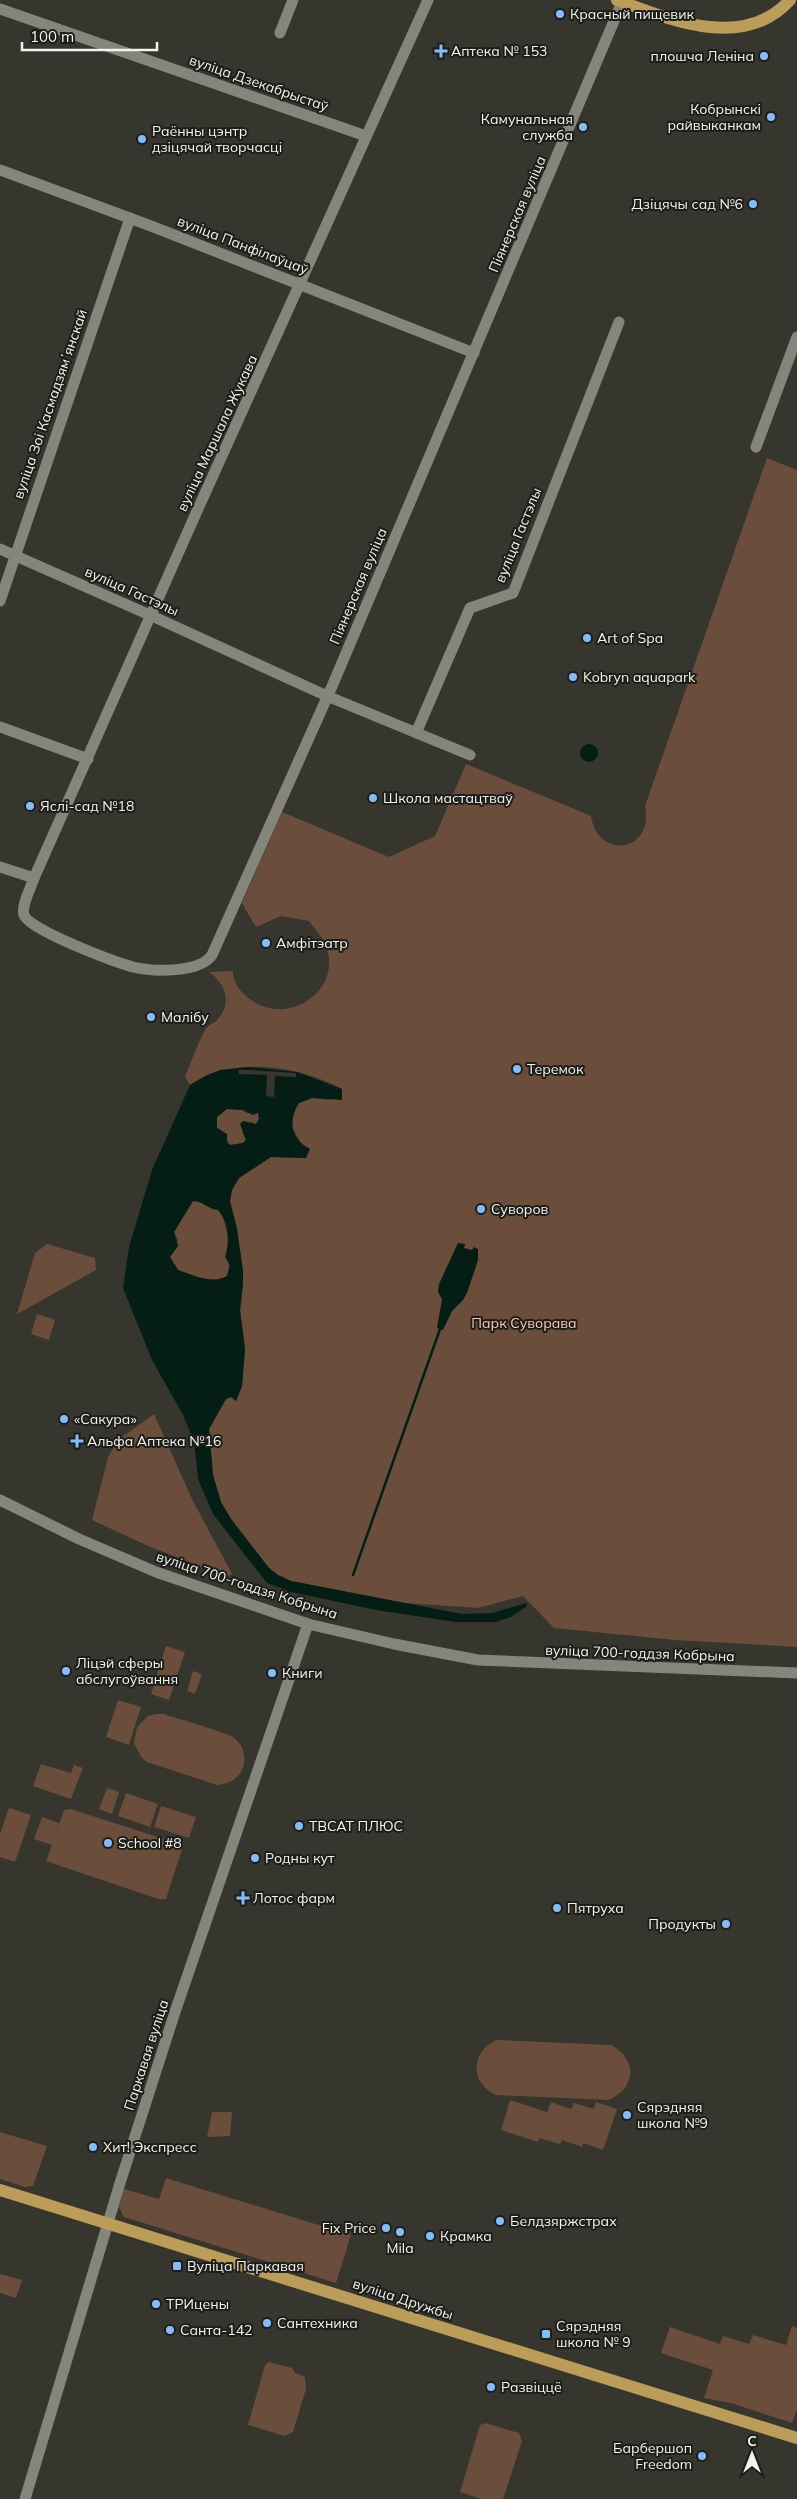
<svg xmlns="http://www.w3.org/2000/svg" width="797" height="2499" font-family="Mulish,sans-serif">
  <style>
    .green { fill: #6a4d3a }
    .water { fill: #041e15; fill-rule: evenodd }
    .pier { fill: #36362e }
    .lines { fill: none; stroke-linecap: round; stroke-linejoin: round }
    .stream { stroke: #041e15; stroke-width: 2.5 }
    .minor { stroke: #84857b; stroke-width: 11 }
    .major { stroke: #bb9d59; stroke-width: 12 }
    .poi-dot { fill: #84bcfb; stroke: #1d1d1a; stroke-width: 2 }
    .labels { text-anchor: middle; stroke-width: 4; stroke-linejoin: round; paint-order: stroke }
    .poi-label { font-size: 14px; fill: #f3f4ee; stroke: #1d1d1a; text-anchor: start }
    .street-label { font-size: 14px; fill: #f3f4ee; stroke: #1d1d1a }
    .park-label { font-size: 14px; fill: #fecba9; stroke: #1d1d1a }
  </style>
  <rect width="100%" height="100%" fill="#36362e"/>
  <!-- green -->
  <g class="green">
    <path d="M 767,458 L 797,470 L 797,1647 L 675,1640 L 554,1628 L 523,1596 L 478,1608 L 405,1603 L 291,1581 L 278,1575 L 269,1568 L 231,1519 L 221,1502 L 213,1475 L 209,1429 L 226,1399 L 231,1396 L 236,1401 L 242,1386 L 245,1349 L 240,1310 L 243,1284 L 243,1271 L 237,1229 L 230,1201 L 232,1190 L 239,1178 L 271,1157 L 306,1158 C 302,1132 282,1132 299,1103 L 312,1098 L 329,1100 L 342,1089 C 296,1065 236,1056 190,1085 L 185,1077 C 191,1062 197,1045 205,1030 C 207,1026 212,1024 216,1021 C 233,1004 226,984 209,972 L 233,971 C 233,982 239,990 247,997 C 287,1030 343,990 326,947 C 323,937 315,929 309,921 L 281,916 L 256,927 L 242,903 L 282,812 L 389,857 L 435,836 L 466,764 L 591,816 C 598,861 655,852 645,806 Z"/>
    <path d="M 227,1109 L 243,1110 L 246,1113 L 258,1113 L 259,1119 L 256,1124 L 251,1122 L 242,1132 L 246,1140 L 243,1143 L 230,1145 L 221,1130 L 217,1128 L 217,1117 Z"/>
    <path d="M 193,1201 C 203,1201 208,1209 218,1210 C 229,1223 232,1260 227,1276 C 212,1285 193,1275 178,1270 L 170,1257 L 178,1240 L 174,1232 Z"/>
    <path d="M 47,1244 L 95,1258 L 96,1270 L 17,1314 L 35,1253 Z"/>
    <path d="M 37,1314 L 55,1320 L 49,1340 L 31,1334 Z"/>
    <path d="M 154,1414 L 192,1499 L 232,1574 L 227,1577 L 146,1545 L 92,1520 L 108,1457 L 118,1440 Z"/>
    <path d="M 166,1646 L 185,1652 L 169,1700 L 151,1694 Z"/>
    <path d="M 193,1671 L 202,1674 L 195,1694 L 187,1691 Z"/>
    <path d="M 118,1700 L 141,1707 L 129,1745 L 106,1737 Z"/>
    <path d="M 156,1714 L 164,1714 C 180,1720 221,1730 234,1738 C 244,1745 247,1759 242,1770 C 237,1780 228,1784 217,1785 L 147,1762 L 141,1757 L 134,1743 L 137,1727 L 148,1716 Z"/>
    <path d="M 41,1764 L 71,1773 L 74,1765 L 83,1768 L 71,1799 L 33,1786 Z"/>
    <path d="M 107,1788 L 119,1792 L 112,1814 L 99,1809 Z"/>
    <path d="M 126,1793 L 158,1804 L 150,1827 L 118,1816 Z"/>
    <path d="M 161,1806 L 196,1817 L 189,1838 L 154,1827 Z"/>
    <path d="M 9,1808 L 31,1815 L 15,1862 L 0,1857 L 0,1834 Z"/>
    <path d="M 71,1809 L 176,1843 L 182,1849 L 166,1899 L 158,1899 L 46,1861 L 52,1845 L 34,1839 L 42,1817 L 59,1823 L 54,1838 L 64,1810 Z"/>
    <path d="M 496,2040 L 611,2045 C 638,2059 636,2089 608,2100 L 496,2095 C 470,2083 470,2053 496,2040 Z"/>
    <path d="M 510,2100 L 547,2112 L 551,2102 L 571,2109 L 574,2103 L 594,2109 L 596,2102 L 617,2109 L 603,2150 L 583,2143 L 582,2147 L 562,2140 L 560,2144 L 539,2138 L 538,2142 L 501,2130 Z"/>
    <path d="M 212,2112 L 232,2112 L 230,2136 L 207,2137 Z"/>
    <path d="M 0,2132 L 47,2146 L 33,2186 L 25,2187 L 0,2179 Z"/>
    <path d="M 166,2178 L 351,2235 L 336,2283 L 124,2217 L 119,2207 L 124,2189 L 159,2199 Z"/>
    <path d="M 0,2274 L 22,2280 L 16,2298 L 0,2293 Z"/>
    <path d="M 792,2326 L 797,2328 L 797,2410 L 792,2423 L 731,2403 L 704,2398 L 713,2370 L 661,2353 L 670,2327 L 720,2344 L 723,2336 L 749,2344 L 753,2335 L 786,2345 Z"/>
    <path d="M 269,2362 L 292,2368 L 295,2373 L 305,2377 L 306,2389 L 293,2432 L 284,2436 L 248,2425 L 265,2365 Z"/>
    <path d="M 485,2423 L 519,2433 L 522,2441 L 503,2499 L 481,2499 L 460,2492 L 480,2425 Z"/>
  </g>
  <!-- water -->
  <g class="water">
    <circle cx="589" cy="753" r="9"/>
    <path d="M 248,1067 L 297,1072 L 342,1089 L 342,1100 L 312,1098 L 299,1103 C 288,1120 290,1139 310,1149 L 306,1158 L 271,1157 L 239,1178 L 232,1190 L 230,1201 L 237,1229 L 243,1271 L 243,1284 L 240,1310 L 245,1349 L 242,1386 L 236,1401 L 231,1397 L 226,1399 L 209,1429 L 213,1475 L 221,1502 L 231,1519 L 269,1568 L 278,1575 L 291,1581 L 462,1614 L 492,1613 L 527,1603 L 526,1607 L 511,1617 L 496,1622 L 456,1622 L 376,1610 L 291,1592 L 267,1583 L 213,1514 L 198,1479 L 194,1441 L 182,1413 L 152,1360 L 123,1288 L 129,1247 L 152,1170 L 190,1085 L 205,1076 L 220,1070 ZM 227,1109 L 243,1110 L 253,1115 L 258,1113 L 259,1119 L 256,1124 L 243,1121 L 240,1124 L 246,1140 L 243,1143 L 230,1145 L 227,1142 L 227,1134 L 217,1128 L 217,1117 ZM 193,1201 C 203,1201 208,1209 218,1210 C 229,1222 230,1241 225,1257 L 230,1266 L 227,1276 C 212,1285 193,1275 178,1270 L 170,1257 L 178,1246 L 174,1232 Z"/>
    <path d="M 458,1243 L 465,1244 L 464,1248 L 472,1250 L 474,1247 L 478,1249 L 478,1260 L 467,1293 L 463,1300 L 452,1311 L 443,1330 L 437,1328 L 442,1299 L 438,1292 L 439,1284 Z"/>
  </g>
  <!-- pier -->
  <path class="pier" d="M 239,1070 L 251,1070 L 296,1073 L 296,1077 L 275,1076 L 274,1097 L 266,1096 L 267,1075 L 239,1074 Z"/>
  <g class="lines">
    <!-- stream -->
    <path class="stream" d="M 353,1575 L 440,1329"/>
    <!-- minor -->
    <g class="minor">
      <path d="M 428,0 L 197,511 L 34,878 C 31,888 21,905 24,915 C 29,930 115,962 133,967 C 153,972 200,973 212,955 L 333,684 L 622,2"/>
      <path d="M 0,9 L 366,136"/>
      <path d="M 280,33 L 293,0"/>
      <path d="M 0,170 L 151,226 L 474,353"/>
      <path d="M 756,447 L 797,337"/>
      <path d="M 0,549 L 152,616 L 327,696 L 470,755"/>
      <path d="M 0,601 L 130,218"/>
      <path d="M 0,727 L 88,759"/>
      <path d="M 416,733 L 470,608 L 513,593 L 619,322"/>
      <path d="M 0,867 L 34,878"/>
      <path d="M 0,1500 L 79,1539 L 156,1572 L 308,1624 L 394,1644 L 478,1660 L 797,1673"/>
      <path d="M 25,2499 L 120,2183 L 175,2012 L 308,1624"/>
    </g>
    <!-- major -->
    <g class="major">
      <path d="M 617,0 C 670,20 744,51 790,0"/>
      <path d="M 0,2190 L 797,2438"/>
    </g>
  </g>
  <!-- markers -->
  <g class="poi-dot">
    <circle cx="560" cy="14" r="5"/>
    <path d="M438.5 43.5h5v5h5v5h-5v5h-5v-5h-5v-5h5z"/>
    <circle cx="764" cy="56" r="5"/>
    <circle cx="771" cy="117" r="5"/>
    <circle cx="583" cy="127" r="5"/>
    <circle cx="142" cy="139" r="5"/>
    <circle cx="753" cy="204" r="5"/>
    <circle cx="587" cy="638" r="5"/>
    <circle cx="573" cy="677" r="5"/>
    <circle cx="373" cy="798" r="5"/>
    <circle cx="30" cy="806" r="5"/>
    <circle cx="266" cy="943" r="5"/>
    <circle cx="151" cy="1017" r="5"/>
    <circle cx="517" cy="1069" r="5"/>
    <circle cx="481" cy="1209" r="5"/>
    <circle cx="64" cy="1419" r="5"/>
    <path d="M74.5 1433.5h5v5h5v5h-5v5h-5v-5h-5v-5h5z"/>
    <circle cx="66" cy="1671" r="5"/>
    <circle cx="272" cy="1673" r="5"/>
    <circle cx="299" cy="1826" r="5"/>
    <circle cx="108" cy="1843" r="5"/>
    <circle cx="255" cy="1858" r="5"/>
    <path d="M240.5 1890.5h5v5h5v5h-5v5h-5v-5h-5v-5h5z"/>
    <circle cx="557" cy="1908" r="5"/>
    <circle cx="726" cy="1924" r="5"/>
    <circle cx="627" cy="2115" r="5"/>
    <circle cx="93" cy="2147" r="5"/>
    <circle cx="500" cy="2221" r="5"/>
    <circle cx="386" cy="2228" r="5"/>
    <circle cx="400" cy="2232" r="5"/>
    <circle cx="430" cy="2236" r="5"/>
    <rect x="172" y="2261" width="10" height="10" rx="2.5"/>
    <circle cx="156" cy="2304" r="5"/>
    <circle cx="267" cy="2323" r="5"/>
    <circle cx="170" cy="2330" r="5"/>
    <rect x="541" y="2329" width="10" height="10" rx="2.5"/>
    <circle cx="491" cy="2387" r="5"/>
    <circle cx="702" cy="2456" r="5"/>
  </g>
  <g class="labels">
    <!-- poi labels -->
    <g class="poi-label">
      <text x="570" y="19">Красный пищевик</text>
      <text x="451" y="56">Аптека № 153</text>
      <text x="754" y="61" text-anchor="end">плошча Леніна</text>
      <text x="761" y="114" text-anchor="end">Кобрынскі<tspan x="761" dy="16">райвыканкам</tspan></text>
      <text x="573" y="124" text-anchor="end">Камунальная<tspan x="573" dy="16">служба</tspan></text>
      <text x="152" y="136">Раённы цэнтр<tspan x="152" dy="16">дзіцячай творчасці</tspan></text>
      <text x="743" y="209" text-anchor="end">Дзіцячы сад №6</text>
      <text x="597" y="643">Art of Spa</text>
      <text x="583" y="682">Kobryn aquapark</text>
      <text x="383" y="803">Школа мастацтваў</text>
      <text x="40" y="811">Яслі-сад №18</text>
      <text x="276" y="948">Амфітэатр</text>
      <text x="161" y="1022">Малібу</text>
      <text x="527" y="1074">Теремок</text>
      <text x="491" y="1214">Суворов</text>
      <text x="74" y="1424">«Сакура»</text>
      <text x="87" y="1446">Альфа Аптека №16</text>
      <text x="76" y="1668">Ліцэй сферы<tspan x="76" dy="16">абслугоўвання</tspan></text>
      <text x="282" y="1678">Книги</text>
      <text x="309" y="1831">ТВСАТ ПЛЮС</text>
      <text x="118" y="1848">School #8</text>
      <text x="265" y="1863">Родны кут</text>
      <text x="253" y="1903">Лотос фарм</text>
      <text x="567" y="1913">Пятруха</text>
      <text x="716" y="1929" text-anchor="end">Продукты</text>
      <text x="637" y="2112">Сярэдняя<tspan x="637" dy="16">школа №9</tspan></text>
      <text x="103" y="2152">Хит! Экспресс</text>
      <text x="510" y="2226">Белдзяржстрах</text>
      <text x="376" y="2233" text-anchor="end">Fix Price</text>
      <text x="440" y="2241">Крамка</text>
      <text x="400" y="2253" text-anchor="middle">Mila</text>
      <text x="187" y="2271">Вуліца Паркавая</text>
      <text x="166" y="2309">ТРИцены</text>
      <text x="277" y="2328">Сантехника</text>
      <text x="556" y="2331">Сярэдняя<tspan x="556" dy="16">школа № 9</tspan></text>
      <text x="180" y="2335">Санта-142</text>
      <text x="501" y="2392">Развіццё</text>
      <text x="692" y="2453" text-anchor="end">Барбершоп<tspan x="692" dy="16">Freedom</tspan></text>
    </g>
    <!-- street labels -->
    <g class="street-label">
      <text transform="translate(259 83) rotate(19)" y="5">вуліца Дзекабрыстаў</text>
      <text transform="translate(517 214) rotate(-67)" y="5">Піянерская вуліца</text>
      <text transform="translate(243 245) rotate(21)" y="5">вуліца Панфілаўцаў</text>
      <text transform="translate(50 404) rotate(-71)" y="5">вуліца Зоі Касмадзямʼянскай</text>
      <text transform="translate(217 433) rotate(-65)" y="5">вуліца Маршала Жукава</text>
      <text transform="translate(518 535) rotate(-68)" y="5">вуліца Гастэлы</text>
      <text transform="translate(358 586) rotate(-67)" y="5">Піянерская вуліца</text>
      <text transform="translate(132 591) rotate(24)" y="5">вуліца Гастэлы</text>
      <text transform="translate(247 1585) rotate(18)" y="5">вуліца 700-годдзя Кобрына</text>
      <text transform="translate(640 1653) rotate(2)" y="5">вуліца 700-годдзя Кобрына</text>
      <text transform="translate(146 2055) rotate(-72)" y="5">Паркавая вуліца</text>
      <text transform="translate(403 2299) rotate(18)" y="5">вуліца Дружбы</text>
    </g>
    <!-- park labels -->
    <g class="park-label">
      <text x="524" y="1328">Парк Суворава</text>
    </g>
  </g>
  <!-- north arrow -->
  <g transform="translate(752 2454)" stroke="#1d1d1a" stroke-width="4" paint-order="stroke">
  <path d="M0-4L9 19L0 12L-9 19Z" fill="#f3f4ee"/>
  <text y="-8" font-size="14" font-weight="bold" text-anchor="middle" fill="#f3f4ee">С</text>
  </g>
  <!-- scale -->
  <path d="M22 42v8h135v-8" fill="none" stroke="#f3f4ee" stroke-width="2.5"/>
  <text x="30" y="42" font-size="15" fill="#f3f4ee" stroke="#1d1d1a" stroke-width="4" paint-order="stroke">100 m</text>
</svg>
